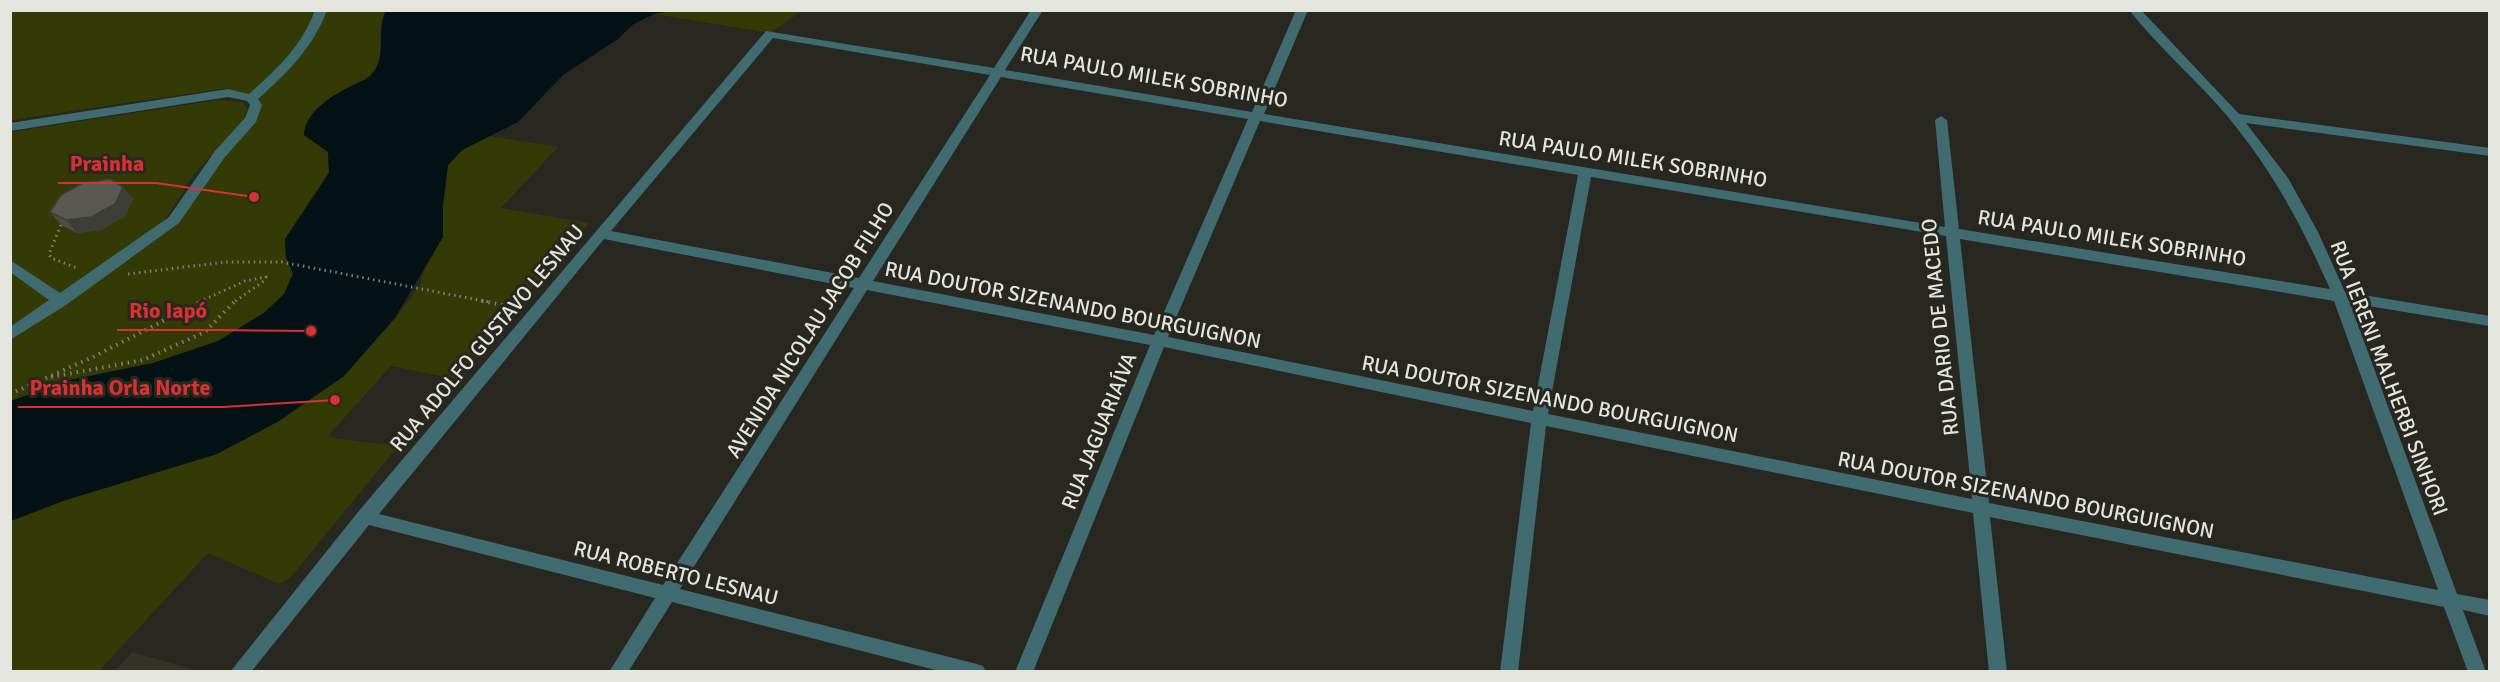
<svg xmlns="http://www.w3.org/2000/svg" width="2500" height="682" font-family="Signika,sans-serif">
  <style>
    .built { fill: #343125 }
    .green { fill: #343a05 }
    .water { fill: #041115 }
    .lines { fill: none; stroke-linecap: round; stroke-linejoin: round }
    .path-far1 { stroke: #7f7f79; stroke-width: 3; stroke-dasharray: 1.5 4; stroke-linecap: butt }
    .path { stroke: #7f7f79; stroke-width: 4; stroke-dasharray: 1.5 5; stroke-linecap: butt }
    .minor { fill: #406b70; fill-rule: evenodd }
    .wall { fill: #4d4c46 }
    .shaded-wall { fill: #3e3e39 }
    .building { fill: #595851; stroke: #3e3e39; stroke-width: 1.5 }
    .labels { text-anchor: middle; stroke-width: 6; stroke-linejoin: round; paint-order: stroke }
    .street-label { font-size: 21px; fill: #e5e5e0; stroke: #282720 }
    .leader { fill: none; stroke: #d73131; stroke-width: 2 }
    .callout-dot { fill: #d73131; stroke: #282720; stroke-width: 2 }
    .callout-label { font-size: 22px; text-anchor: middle; font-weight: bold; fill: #d73131; stroke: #282720; stroke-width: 6; stroke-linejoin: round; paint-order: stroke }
  </style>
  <rect width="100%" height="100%" fill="#282720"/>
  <!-- built -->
  <path class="built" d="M 133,652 L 198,671 L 114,671 Z"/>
  <!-- green -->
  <g class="green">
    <path d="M 672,10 L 802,11 L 770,33 L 654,14 Z"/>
    <path d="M 11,11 L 386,11 L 381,21 L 380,62 L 369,77 L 343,90 L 304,135 L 328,152 L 329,172 L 285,239 L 286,257 L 293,274 L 284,294 L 264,313 L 218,341 L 153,363 L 70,380 L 11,401 L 11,337 L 177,222 L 224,155 L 253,122 L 256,98 L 228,88 L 11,120 Z"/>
    <path d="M 218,100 L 243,102 L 247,109 L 243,122 L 194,174 L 167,217 L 147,234 L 11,331 L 11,132 Z"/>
    <path d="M 489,136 L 558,147 L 501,208 L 589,223 L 455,379 L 391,366 L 327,437 L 398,446 L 290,578 L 279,584 L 208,553 L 99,671 L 11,672 L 11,521 L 63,501 L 217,454 L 279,421 L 344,376 L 395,318 L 419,287 L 425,268 L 443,237 L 443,205 L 448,165 L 462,150 Z"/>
  </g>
  <!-- water -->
  <path class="water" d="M 386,10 L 672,11 L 654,14 L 632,25 L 618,39 L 563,75 L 518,122 L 462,150 L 448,165 L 443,205 L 443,237 L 395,318 L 344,376 L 279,421 L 217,454 L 63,501 L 11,521 L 11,401 L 70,380 L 153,363 L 218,341 L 264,313 L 284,294 L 293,274 L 286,257 L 285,239 L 329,173 L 328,152 L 304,135 C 305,112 330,97 349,87 C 355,84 364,81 370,76 C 388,59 376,32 386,10 Z"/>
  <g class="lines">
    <!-- path-far1 -->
    <g class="path-far1">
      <path d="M 61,225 L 49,254 L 51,258 L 77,268"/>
      <path d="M 128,274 L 226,262 L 282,262 L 489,302"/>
      <path d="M 199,302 L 245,281 L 266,277 L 264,281 L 234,302"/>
    </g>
    <!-- path -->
    <g class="path">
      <path d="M 482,301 L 517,308"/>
      <path d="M 51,377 L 143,360 L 205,332 L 235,301"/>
      <path d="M 10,394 L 93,357 L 202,301"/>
    </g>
    <!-- minor -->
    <g class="minor">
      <path d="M 315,10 L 327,10 C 313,48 287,73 258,99 L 262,105 L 256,122 L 225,157 L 179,223 L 66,305 L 10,340 L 10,327 L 49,300 L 10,272 L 10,260 L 60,293 L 169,217 L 215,151 L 245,118 L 250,105 L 247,101 L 228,97 L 10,131 L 10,123 L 228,89 L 249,94 C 277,69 302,46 315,10 Z"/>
      <path d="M 1031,10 L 1043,10 L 1005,70 L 1252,112 L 1296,10 L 1308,10 L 1264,114 L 1945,227 L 1935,120 L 1941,116 L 1947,120 L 1959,229 L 2330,289 C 2301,224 2274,173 2228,117 C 2197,80 2159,48 2129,10 L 2141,10 L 2239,114 L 2490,148 L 2490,156 L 2246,123 L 2288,178 L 2318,232 L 2345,292 L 2490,316 L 2490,326 L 2350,303 L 2457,594 L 2490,600 L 2490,616 L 2463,610 L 2486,672 L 2468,672 L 2444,607 L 1990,517 L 2007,672 L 1989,672 L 1973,513 L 1546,426 L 1518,672 L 1500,672 L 1531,423 L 1164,347 L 1033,672 L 1015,672 L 1150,345 L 867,290 L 680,589 L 977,664 L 983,666 L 986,672 L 943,672 L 672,602 L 628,672 L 609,672 L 655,598 L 369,525 L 251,672 L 230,672 L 358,512 L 766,31 L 994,68 ZM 773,38 L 990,75 L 859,278 L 611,231 ZM 1001,77 L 1248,119 L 1154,335 L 873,281 ZM 1260,121 L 1578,175 L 1533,411 L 1168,337 ZM 1591,177 L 1946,236 L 1972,499 L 1548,414 ZM 604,239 L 854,288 L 663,585 L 379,514 ZM 1960,239 L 2334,301 L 2438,590 L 1989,503 Z"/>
    </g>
  </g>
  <!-- wall -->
  <path class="wall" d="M 123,187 L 133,199 L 125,216 L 101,230 L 77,233 L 61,225 L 50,212 Z"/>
  <!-- shaded-wall -->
  <path class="shaded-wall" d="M 123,187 L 133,199 L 125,216 L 101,230 L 77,233 L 66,220 Z"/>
  <!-- building -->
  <path class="building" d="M 110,179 L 123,187 L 115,204 L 91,217 L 66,220 L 50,212 L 61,195 L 83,183 Z"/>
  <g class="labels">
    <!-- street labels -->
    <g class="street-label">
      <text transform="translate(1154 77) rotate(10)" y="7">RUA PAULO MILEK SOBRINHO</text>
      <text transform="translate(1633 159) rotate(9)" y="7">RUA PAULO MILEK SOBRINHO</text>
      <text transform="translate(2112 238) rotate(9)" y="7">RUA PAULO MILEK SOBRINHO</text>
      <text transform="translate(1073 305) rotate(11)" y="7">RUA DOUTOR SIZENANDO BOURGUIGNON</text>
      <text transform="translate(1940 327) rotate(-96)" y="7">RUA DARIO DE MACEDO</text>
      <text transform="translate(810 330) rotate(-58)" y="7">AVENIDA NICOLAU JACOB FILHO</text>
      <text transform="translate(487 338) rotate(-50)" y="7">RUA ADOLFO GUSTAVO LESNAU</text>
      <text transform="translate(2389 378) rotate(69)" y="7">RUA IERENI MALHERBI SINHORI</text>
      <text transform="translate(1550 399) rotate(11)" y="7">RUA DOUTOR SIZENANDO BOURGUIGNON</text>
      <text transform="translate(1099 431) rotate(-68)" y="7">RUA JAGUARIAÍVA</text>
      <text transform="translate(2026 495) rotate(11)" y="7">RUA DOUTOR SIZENANDO BOURGUIGNON</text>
      <text transform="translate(676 573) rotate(14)" y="7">RUA ROBERTO LESNAU</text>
    </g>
  </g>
  <!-- callouts -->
  <path class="leader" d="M254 197L156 183H58M311 331L219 330H117M335 400L223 407H18"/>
  <g class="callout-dot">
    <circle cx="254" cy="197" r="6"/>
    <circle cx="311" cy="331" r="6"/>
    <circle cx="335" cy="400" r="6"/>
  </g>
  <g class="callout-label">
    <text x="107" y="171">Prainha</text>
    <text x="168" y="318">Rio Iapó</text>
    <text x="120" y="395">Prainha Orla Norte</text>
  </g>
  <!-- border -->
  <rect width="2500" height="682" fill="none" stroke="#e5e5e0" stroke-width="24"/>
</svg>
